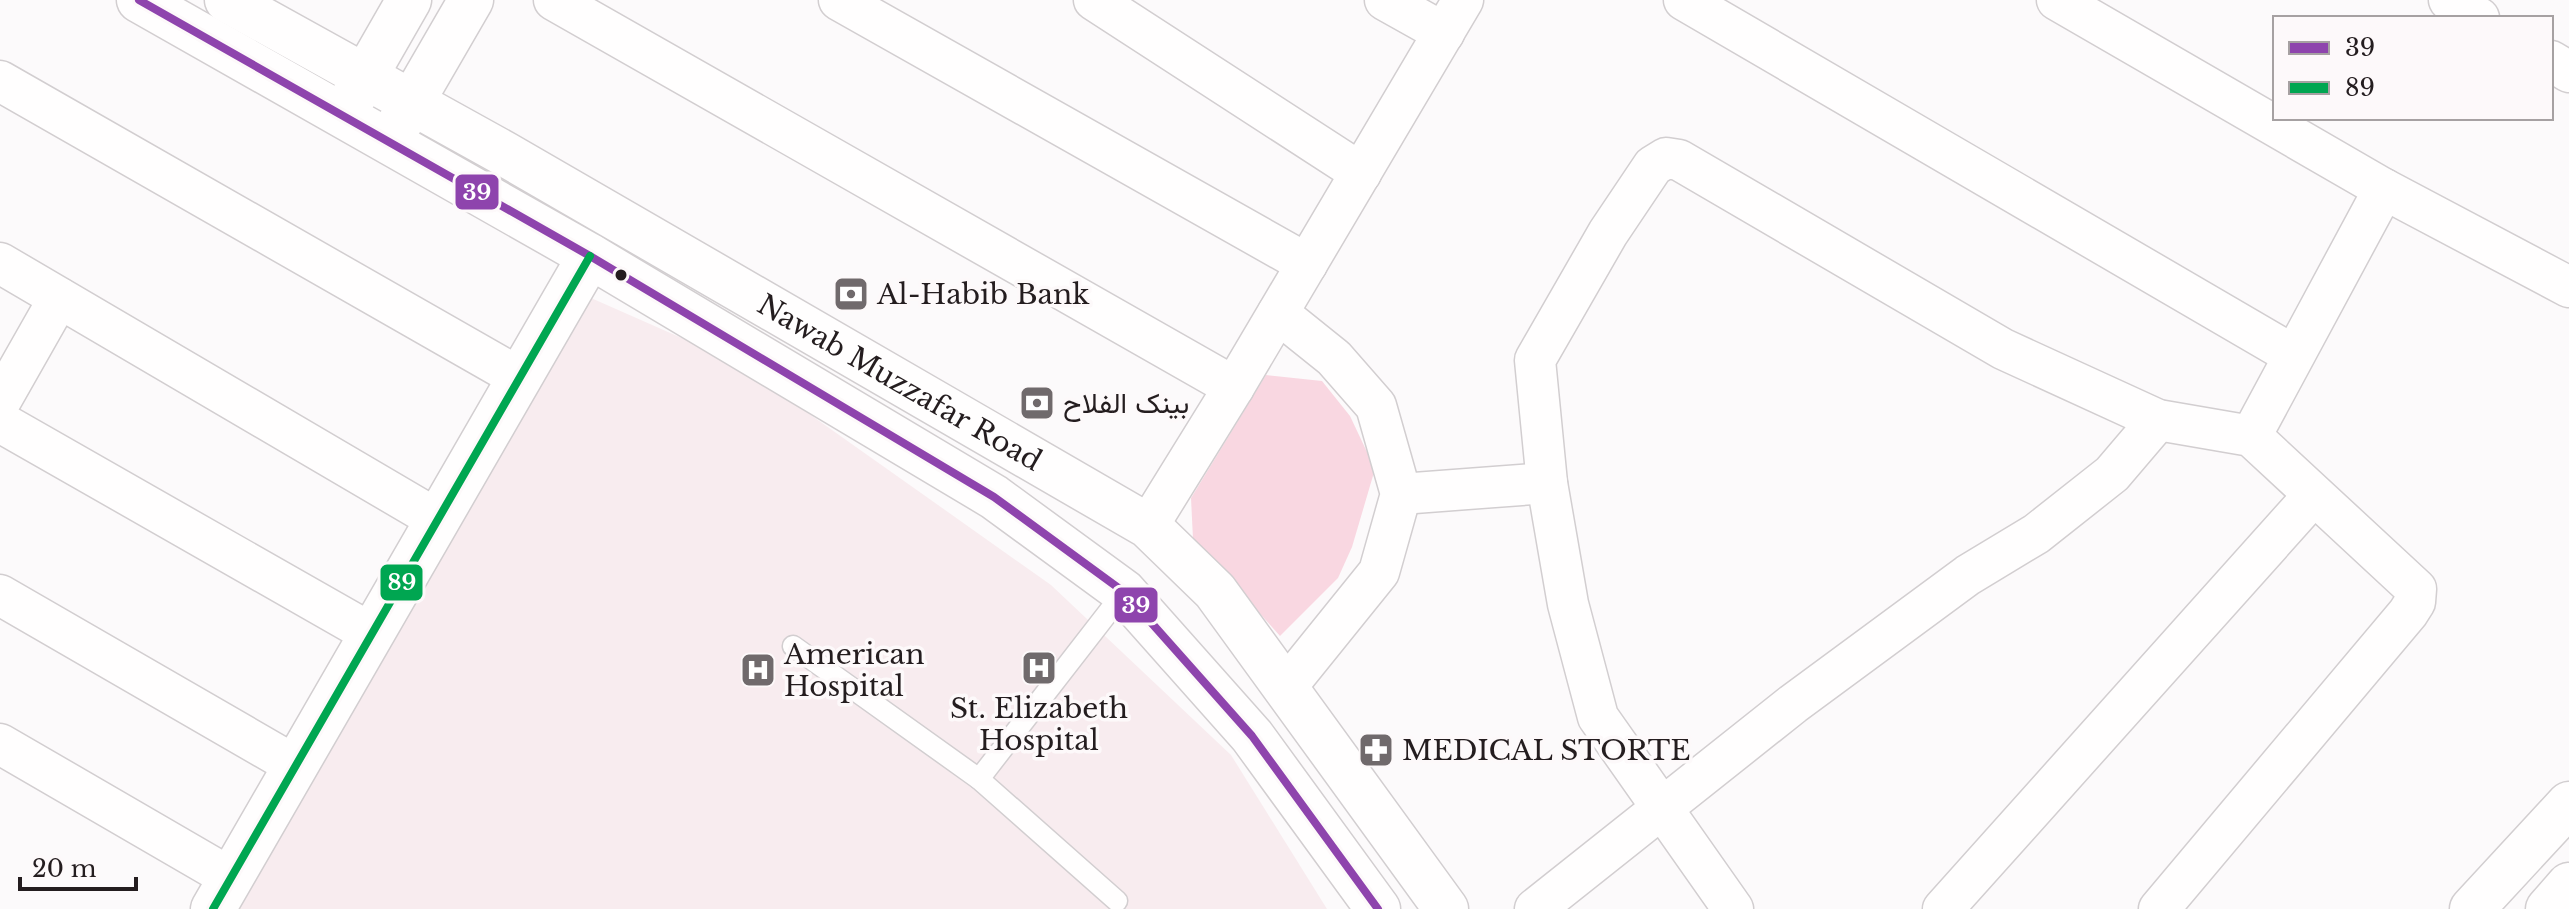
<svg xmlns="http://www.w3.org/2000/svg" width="2569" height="909" font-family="'Libre Baskerville',Vazirmatn,serif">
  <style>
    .built { fill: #f8ecef }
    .green { fill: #f9d7e1 }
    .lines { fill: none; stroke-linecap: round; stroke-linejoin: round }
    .service-casing { stroke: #d2ced0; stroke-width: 23 }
    .minor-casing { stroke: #d2ced0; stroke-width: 43 }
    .tertiary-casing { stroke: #d2ced0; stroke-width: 47 }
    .secondary-casing { stroke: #d2ced0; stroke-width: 47 }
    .service { stroke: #fffefe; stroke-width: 20 }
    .minor { stroke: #fffefe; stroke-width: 40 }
    .tertiary { stroke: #fffefe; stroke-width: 44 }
    .secondary { stroke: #fffefe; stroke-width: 44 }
    .bus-1-casing { stroke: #fdf9fa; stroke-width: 14 }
    .bus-2-casing { stroke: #fdf9fa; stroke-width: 14 }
    .bus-1 { stroke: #8e44ad; stroke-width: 8 }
    .bus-2 { stroke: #00a651; stroke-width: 8 }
    .bus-dot { fill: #241d1f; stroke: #fdf9fa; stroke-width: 3 }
    .labels { text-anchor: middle; stroke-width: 7; stroke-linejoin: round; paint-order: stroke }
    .poi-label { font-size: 28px; fill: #241d1f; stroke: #fdf9fa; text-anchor: start }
    .street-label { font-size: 28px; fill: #241d1f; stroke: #fdf9fa }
    .line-badge { stroke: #fdf9fa; stroke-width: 3 }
    .badge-label { font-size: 22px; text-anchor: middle; font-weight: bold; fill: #fff }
  </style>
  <rect width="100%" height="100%" fill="#fcfafb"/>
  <!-- built -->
  <path class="built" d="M 591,298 L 736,362 L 1051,585 L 1231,755 L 1327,909 L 238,909 Z"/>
  <!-- green -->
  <path class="green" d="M 1266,375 L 1322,381 L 1350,416 L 1375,469 L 1352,547 L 1338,578 L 1280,636 L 1193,539 L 1191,498 Z"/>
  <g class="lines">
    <defs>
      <g id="service">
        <path d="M 793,646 L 979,779 L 1117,901"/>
        <path d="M 979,779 L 1124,592"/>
      </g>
      <g id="minor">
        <path d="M 554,0 L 1234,387"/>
        <path d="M 839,0 L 1307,264"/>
        <path d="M 1094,0 L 1361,173"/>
        <path d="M 1385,0 L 1444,33"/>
        <path d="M 1684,0 L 2293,355"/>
        <path d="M 2057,0 L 2384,189 L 2569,287"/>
        <path d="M 2449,0 L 2479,18"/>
        <path d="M 2551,61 L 2569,72"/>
        <path d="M 0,81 L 520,378"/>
        <path d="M 0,263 L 438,520"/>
        <path d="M 1278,313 L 1334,358 L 1376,406 L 1401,494 L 1379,572 L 1287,686"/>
        <path d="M 0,402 L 59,298"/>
        <path d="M 0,422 L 372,634"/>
        <path d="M 2251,436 L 2384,189"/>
        <path d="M 1401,494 L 1547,483"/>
        <path d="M 1148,526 L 1234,387 L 1463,0"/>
        <path d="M 0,595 L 296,766"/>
        <path d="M 0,744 L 231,878"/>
        <path d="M 1535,909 L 1793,704 L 1968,575 L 2036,534 L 2112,474 L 2158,420"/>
        <path d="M 1733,909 L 1598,717 L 1568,604 L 1547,483 L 1535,360 L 1608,233 L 1653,166 L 1666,158 L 1679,160 L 2003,349 L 2158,420 L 2251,436 L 2416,589 L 2415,602 L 2408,613 L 2159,909"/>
        <path d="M 1943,909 L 2313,496"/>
      </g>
      <g id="tertiary">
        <path d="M 139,0 L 590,256 L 994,497 L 1124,592 L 1252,736 L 1378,909"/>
        <path id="s1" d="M 227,0 L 505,154 L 1148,526 L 1215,591 L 1446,909"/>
        <path d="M 350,103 L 409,0"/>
        <path d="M 398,126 L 471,0"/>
        <path d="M 213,909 L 590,256"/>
        <path d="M 2472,909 L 2569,804"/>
      </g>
      <path id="secondary" d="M 2548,909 L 2569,885"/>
    </defs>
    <!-- service casing -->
    <use href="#service" class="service-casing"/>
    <!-- minor casing -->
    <use href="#minor" class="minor-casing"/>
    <!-- tertiary casing -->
    <use href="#tertiary" class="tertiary-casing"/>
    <!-- secondary casing -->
    <use href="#secondary" class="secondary-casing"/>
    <!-- service -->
    <use href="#service" class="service"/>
    <!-- minor -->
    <use href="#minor" class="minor"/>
    <!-- tertiary -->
    <use href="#tertiary" class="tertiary"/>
    <!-- secondary -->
    <use href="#secondary" class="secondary"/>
    <defs>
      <path id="bus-1" d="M 139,0 L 590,256 L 994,497 L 1124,592 L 1252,736 L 1378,909"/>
      <path id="bus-2" d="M 213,909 L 590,256"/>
    </defs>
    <!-- bus-1 casing -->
    <use href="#bus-1" class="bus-1-casing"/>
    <!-- bus-2 casing -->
    <use href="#bus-2" class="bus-2-casing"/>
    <!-- bus-1 -->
    <use href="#bus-1" class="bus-1"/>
    <!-- bus-2 -->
    <use href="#bus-2" class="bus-2"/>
  </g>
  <!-- icons -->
  <defs>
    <symbol id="bank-square" viewBox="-11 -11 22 22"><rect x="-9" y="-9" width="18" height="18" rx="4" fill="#706a6c" stroke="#fdf9fa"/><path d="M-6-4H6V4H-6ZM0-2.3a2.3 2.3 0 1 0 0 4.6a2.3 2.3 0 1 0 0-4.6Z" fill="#fff"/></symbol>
    <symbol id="hospital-square" viewBox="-11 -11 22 22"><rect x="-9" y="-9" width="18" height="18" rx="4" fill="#706a6c" stroke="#fdf9fa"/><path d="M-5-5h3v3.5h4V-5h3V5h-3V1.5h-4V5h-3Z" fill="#fff"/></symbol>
    <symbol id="pharmacy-square" viewBox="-11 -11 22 22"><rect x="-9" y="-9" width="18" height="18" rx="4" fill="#706a6c" stroke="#fdf9fa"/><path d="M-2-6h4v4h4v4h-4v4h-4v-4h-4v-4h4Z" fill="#fff"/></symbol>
  </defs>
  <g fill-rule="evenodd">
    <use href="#bank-square" x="831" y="274" width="40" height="40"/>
    <use href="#bank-square" x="1017" y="383" width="40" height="40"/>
    <use href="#hospital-square" x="1019" y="648" width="40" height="40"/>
    <use href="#hospital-square" x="738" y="650" width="40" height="40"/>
    <use href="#pharmacy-square" x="1356" y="730" width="40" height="40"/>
  </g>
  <!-- markers -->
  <circle class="bus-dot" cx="621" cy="275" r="7"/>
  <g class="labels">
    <!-- poi labels -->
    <g class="poi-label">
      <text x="877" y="304">Al-Habib Bank</text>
      <text x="1063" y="413">بینک الفلاح</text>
      <text x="784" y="664">American<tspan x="784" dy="32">Hospital</tspan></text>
      <text x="1039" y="718" text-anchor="middle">St. Elizabeth<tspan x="1039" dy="32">Hospital</tspan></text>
      <text x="1402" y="760">MEDICAL STORTE</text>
    </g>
    <!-- street labels -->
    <g class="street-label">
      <text dy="10" stroke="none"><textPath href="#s1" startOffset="774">Nawab Muzzafar Road</textPath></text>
    </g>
  </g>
  <g class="line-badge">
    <rect x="454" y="173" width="46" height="38" rx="8" fill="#8e44ad"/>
    <rect x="379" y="563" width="45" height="39" rx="8" fill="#00a651"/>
    <rect x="1113" y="586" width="46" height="38" rx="8" fill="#8e44ad"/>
  </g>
  <g class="badge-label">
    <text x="477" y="200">39</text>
    <text x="402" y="590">89</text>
    <text x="1136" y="613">39</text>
  </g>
  <!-- legend -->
  <rect x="2273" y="16" width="280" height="104" fill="#fdf9fa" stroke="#a6a1a2" stroke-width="2"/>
  <rect x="2289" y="42" width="40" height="12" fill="#8e44ad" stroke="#a6a1a2" stroke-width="2"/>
  <text x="2345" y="56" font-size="24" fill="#241d1f">39</text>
  <rect x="2289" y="82" width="40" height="12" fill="#00a651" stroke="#a6a1a2" stroke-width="2"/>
  <text x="2345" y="96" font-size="24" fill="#241d1f">89</text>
  <!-- scale -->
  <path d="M20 877v12h116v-12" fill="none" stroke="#241d1f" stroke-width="4"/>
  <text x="32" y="877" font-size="24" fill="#241d1f" stroke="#fdf9fa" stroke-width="6" paint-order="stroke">20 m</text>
</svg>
